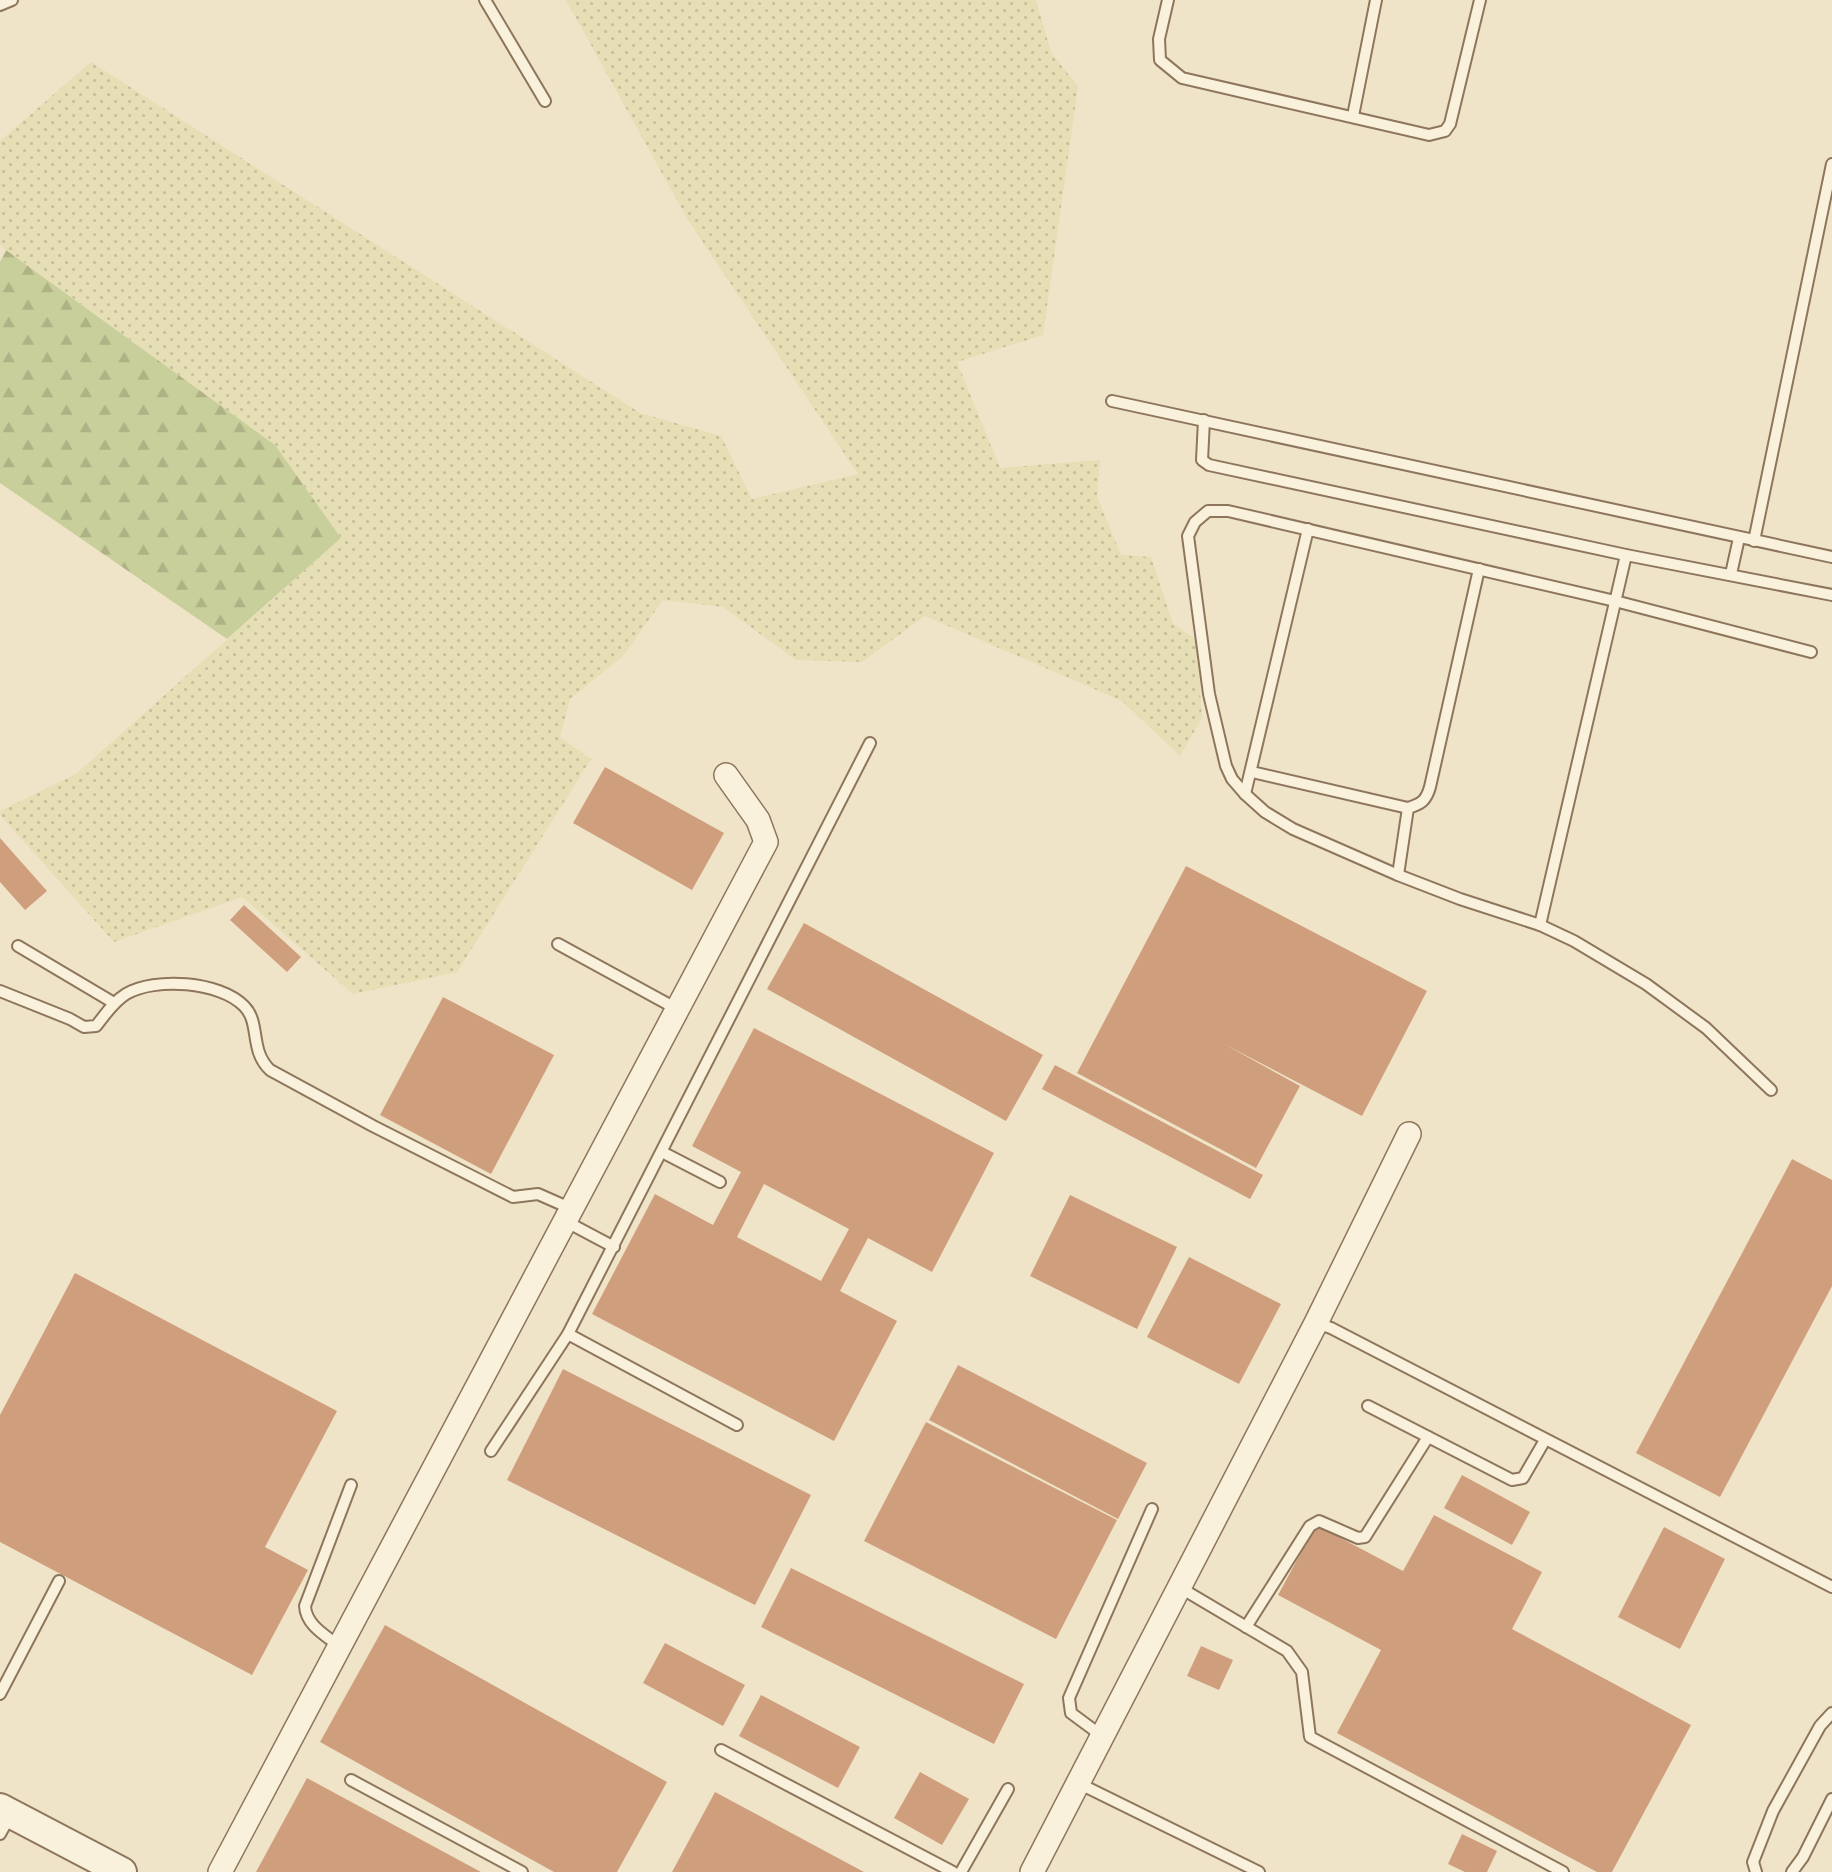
<svg xmlns="http://www.w3.org/2000/svg" width="1832" height="1872" font-family="'Times New Roman',serif">
  <style>
    .farmland { fill: url(#farmland-dots) }
    .forest { fill: url(#forest-firs) }
    .building { fill: #cf9f7d; fill-rule: evenodd }
    .lines { fill: none; stroke-linecap: round; stroke-linejoin: round }
    .service-casing { stroke: #8d765c; stroke-width: 14 }
    .minor-casing { stroke: #8d765c; stroke-width: 26 }
    .tertiary-casing { stroke: #8d765c; stroke-width: 32 }
    .service { stroke: #faf1dc; stroke-width: 10 }
    .minor { stroke: #faf1dc; stroke-width: 23 }
    .tertiary { stroke: #faf1dc; stroke-width: 28 }
  </style>
  <defs>
    <pattern id="farmland-dots" width="8" height="8" patternUnits="userSpaceOnUse" patternTransform="scale(1.75)"><rect width="8" height="8" fill="#e6deb5"/><path d="M2 2h.1M6 6h.1" fill="none" stroke="#c6bf9b" stroke-width="1.8" stroke-linecap="round"/></pattern>
    <pattern id="forest-firs" width="22" height="20" patternUnits="userSpaceOnUse" patternTransform="scale(1.75)"><rect width="22" height="20" fill="#c9cf9b"/><path d="M5 1l3.5 6h-7zM16 11l3.5 6h-7z" fill="#aeb285"/></pattern>
  </defs>
  <rect width="100%" height="100%" fill="#f0e4c8"/>
  <!-- farmland -->
  <path class="farmland" d="M 566,0 L 1036,0 L 1051,52 L 1078,87 L 1043,335 L 957,362 L 1000,468 L 1100,460 L 1097,496 L 1121,555 L 1151,557 L 1173,624 L 1196,639 L 1202,718 L 1180,756 L 1122,701 L 925,616 L 862,662 L 796,660 L 723,607 L 663,600 L 623,656 L 570,699 L 560,737 L 591,759 L 457,972 L 353,994 L 242,897 L 114,942 L 0,815 L 0,811 L 76,774 L 341,538 L 275,445 L 0,245 L 0,141 L 91,62 L 640,413 L 721,436 L 752,499 L 858,474 L 688,220 Z"/>
  <!-- forest -->
  <path class="forest" d="M 6,250 L 275,445 L 341,538 L 227,639 L 0,483 L 0,262 Z"/>
  <!-- building -->
  <g class="building">
    <path d="M 605,767 L 724,833 L 692,890 L 573,823 Z"/>
    <path d="M 0,838 L 47,891 L 25,910 L 0,882 Z"/>
    <path d="M 1186,866 L 1427,991 L 1362,1116 L 1224,1044 L 1300,1086 L 1256,1168 L 1077,1073 Z"/>
    <path d="M 244,905 L 301,957 L 287,972 L 230,920 Z"/>
    <path d="M 804,923 L 1043,1055 L 1006,1121 L 767,989 Z"/>
    <path d="M 443,997 L 554,1055 L 491,1174 L 380,1115 Z"/>
    <path d="M 754,1028 L 994,1153 L 932,1272 L 868,1238 L 840,1291 L 897,1321 L 834,1441 L 592,1314 L 655,1194 L 713,1225 L 741,1172 L 692,1146 ZM 764,1184 L 849,1229 L 821,1281 L 737,1237 Z"/>
    <path d="M 1055,1065 L 1263,1175 L 1250,1199 L 1042,1089 Z"/>
    <path d="M 1792,1159 L 1832,1180 L 1832,1286 L 1720,1497 L 1636,1453 Z"/>
    <path d="M 1070,1195 L 1177,1247 L 1137,1329 L 1030,1276 Z"/>
    <path d="M 1189,1257 L 1281,1304 L 1239,1384 L 1147,1337 Z"/>
    <path d="M 75,1273 L 337,1411 L 265,1547 L 308,1570 L 252,1675 L 0,1542 L 0,1415 Z"/>
    <path d="M 958,1365 L 1147,1463 L 1118,1519 L 929,1420 Z"/>
    <path d="M 563,1369 L 811,1495 L 755,1605 L 507,1480 Z"/>
    <path d="M 926,1422 L 1117,1520 L 1056,1639 L 864,1541 Z"/>
    <path d="M 1462,1475 L 1530,1512 L 1512,1545 L 1444,1508 Z"/>
    <path d="M 1434,1515 L 1542,1572 L 1512,1629 L 1691,1725 L 1612,1872 L 1597,1872 L 1337,1733 L 1381,1650 L 1278,1595 L 1316,1525 L 1403,1571 Z"/>
    <path d="M 1664,1527 L 1725,1559 L 1680,1649 L 1618,1617 Z"/>
    <path d="M 791,1568 L 1024,1684 L 994,1744 L 761,1627 Z"/>
    <path d="M 385,1625 L 667,1782 L 617,1872 L 554,1872 L 320,1742 Z"/>
    <path d="M 665,1643 L 745,1685 L 723,1726 L 643,1683 Z"/>
    <path d="M 1201,1646 L 1233,1660 L 1219,1690 L 1187,1676 Z"/>
    <path d="M 761,1695 L 860,1747 L 838,1788 L 739,1736 Z"/>
    <path d="M 920,1772 L 969,1799 L 942,1845 L 894,1818 Z"/>
    <path d="M 307,1778 L 481,1872 L 256,1872 Z"/>
    <path d="M 715,1792 L 864,1872 L 672,1872 Z"/>
    <path d="M 1462,1834 L 1497,1851 L 1487,1872 L 1465,1872 L 1448,1864 Z"/>
  </g>
  <g class="lines">
    <defs>
      <g id="service">
        <path d="M 485,0 L 545,101"/>
        <path d="M 1168,0 L 1159,39 L 1160,60 L 1182,78 L 1429,135 L 1445,131 L 1450,124 L 1480,0"/>
        <path d="M 0,5 L 12,0"/>
        <path d="M 1353,116 L 1376,0"/>
        <path d="M 1112,401 L 1832,557"/>
        <path d="M 1204,420 L 1202,460 L 1209,465 L 1626,555 L 1832,595"/>
        <path d="M 1754,541 L 1832,164"/>
        <path d="M 1731,574 L 1739,538"/>
        <path d="M 1252,772 L 1408,808 C 1421,804 1426,801 1430,787 L 1479,569"/>
        <path d="M 1245,794 L 1308,529"/>
        <path d="M 1398,875 L 1408,808"/>
        <path d="M 1540,925 L 1626,555"/>
        <path d="M 558,944 L 677,1009"/>
        <path d="M 18,946 L 114,1003"/>
        <path d="M 0,991 L 70,1019 L 84,1027 L 96,1026 C 105,1015 113,1002 126,994 C 155,977 219,981 244,1006 C 261,1023 249,1050 270,1070 L 373,1126 L 513,1197 L 538,1194 L 572,1209"/>
        <path d="M 1771,1090 L 1706,1028 L 1646,984 L 1574,941 L 1540,925 L 1460,899 L 1398,875 L 1293,829 L 1265,812 L 1245,794 L 1232,779 L 1226,766 L 1209,694 L 1188,536 L 1195,522 L 1208,511 L 1228,511 L 1615,601 L 1811,652"/>
        <path d="M 662,1152 L 720,1182"/>
        <path d="M 565,1221 L 614,1247"/>
        <path d="M 1316,1323 L 1331,1328 L 1832,1587"/>
        <path d="M 568,1334 L 737,1425"/>
        <path d="M 1368,1406 L 1512,1480 L 1523,1478 L 1545,1440"/>
        <path d="M 491,1451 L 568,1334 L 870,743"/>
        <path d="M 1179,1587 L 1287,1651 L 1302,1672 L 1310,1737 L 1563,1872"/>
        <path d="M 1246,1627 L 1310,1526 L 1319,1521 L 1358,1538 L 1365,1537 L 1428,1437"/>
        <path d="M 339,1646 C 325,1635 306,1625 305,1606 L 351,1485"/>
        <path d="M 0,1694 L 59,1581"/>
        <path d="M 1102,1736 L 1071,1713 L 1069,1698 L 1152,1509"/>
        <path d="M 721,1750 L 953,1872"/>
        <path d="M 351,1780 L 522,1872"/>
        <path d="M 1078,1783 L 1259,1872"/>
        <path d="M 0,1834 L 10,1816"/>
        <path d="M 961,1872 L 1008,1789"/>
        <path d="M 1756,1872 L 1753,1862 L 1773,1811 L 1820,1726 L 1832,1713"/>
        <path d="M 1792,1872 L 1803,1857 L 1832,1799"/>
      </g>
      <g id="minor">
        <path d="M 220,1872 L 766,842 L 758,820 L 726,775"/>
        <path d="M 1032,1872 L 1316,1323 L 1409,1134"/>
      </g>
      <path id="tertiary" d="M 0,1808 L 122,1872"/>
    </defs>
    <!-- service casing -->
    <use href="#service" class="service-casing"/>
    <!-- minor casing -->
    <use href="#minor" class="minor-casing"/>
    <!-- tertiary casing -->
    <use href="#tertiary" class="tertiary-casing"/>
    <!-- service -->
    <use href="#service" class="service"/>
    <!-- minor -->
    <use href="#minor" class="minor"/>
    <!-- tertiary -->
    <use href="#tertiary" class="tertiary"/>
  </g>
</svg>
